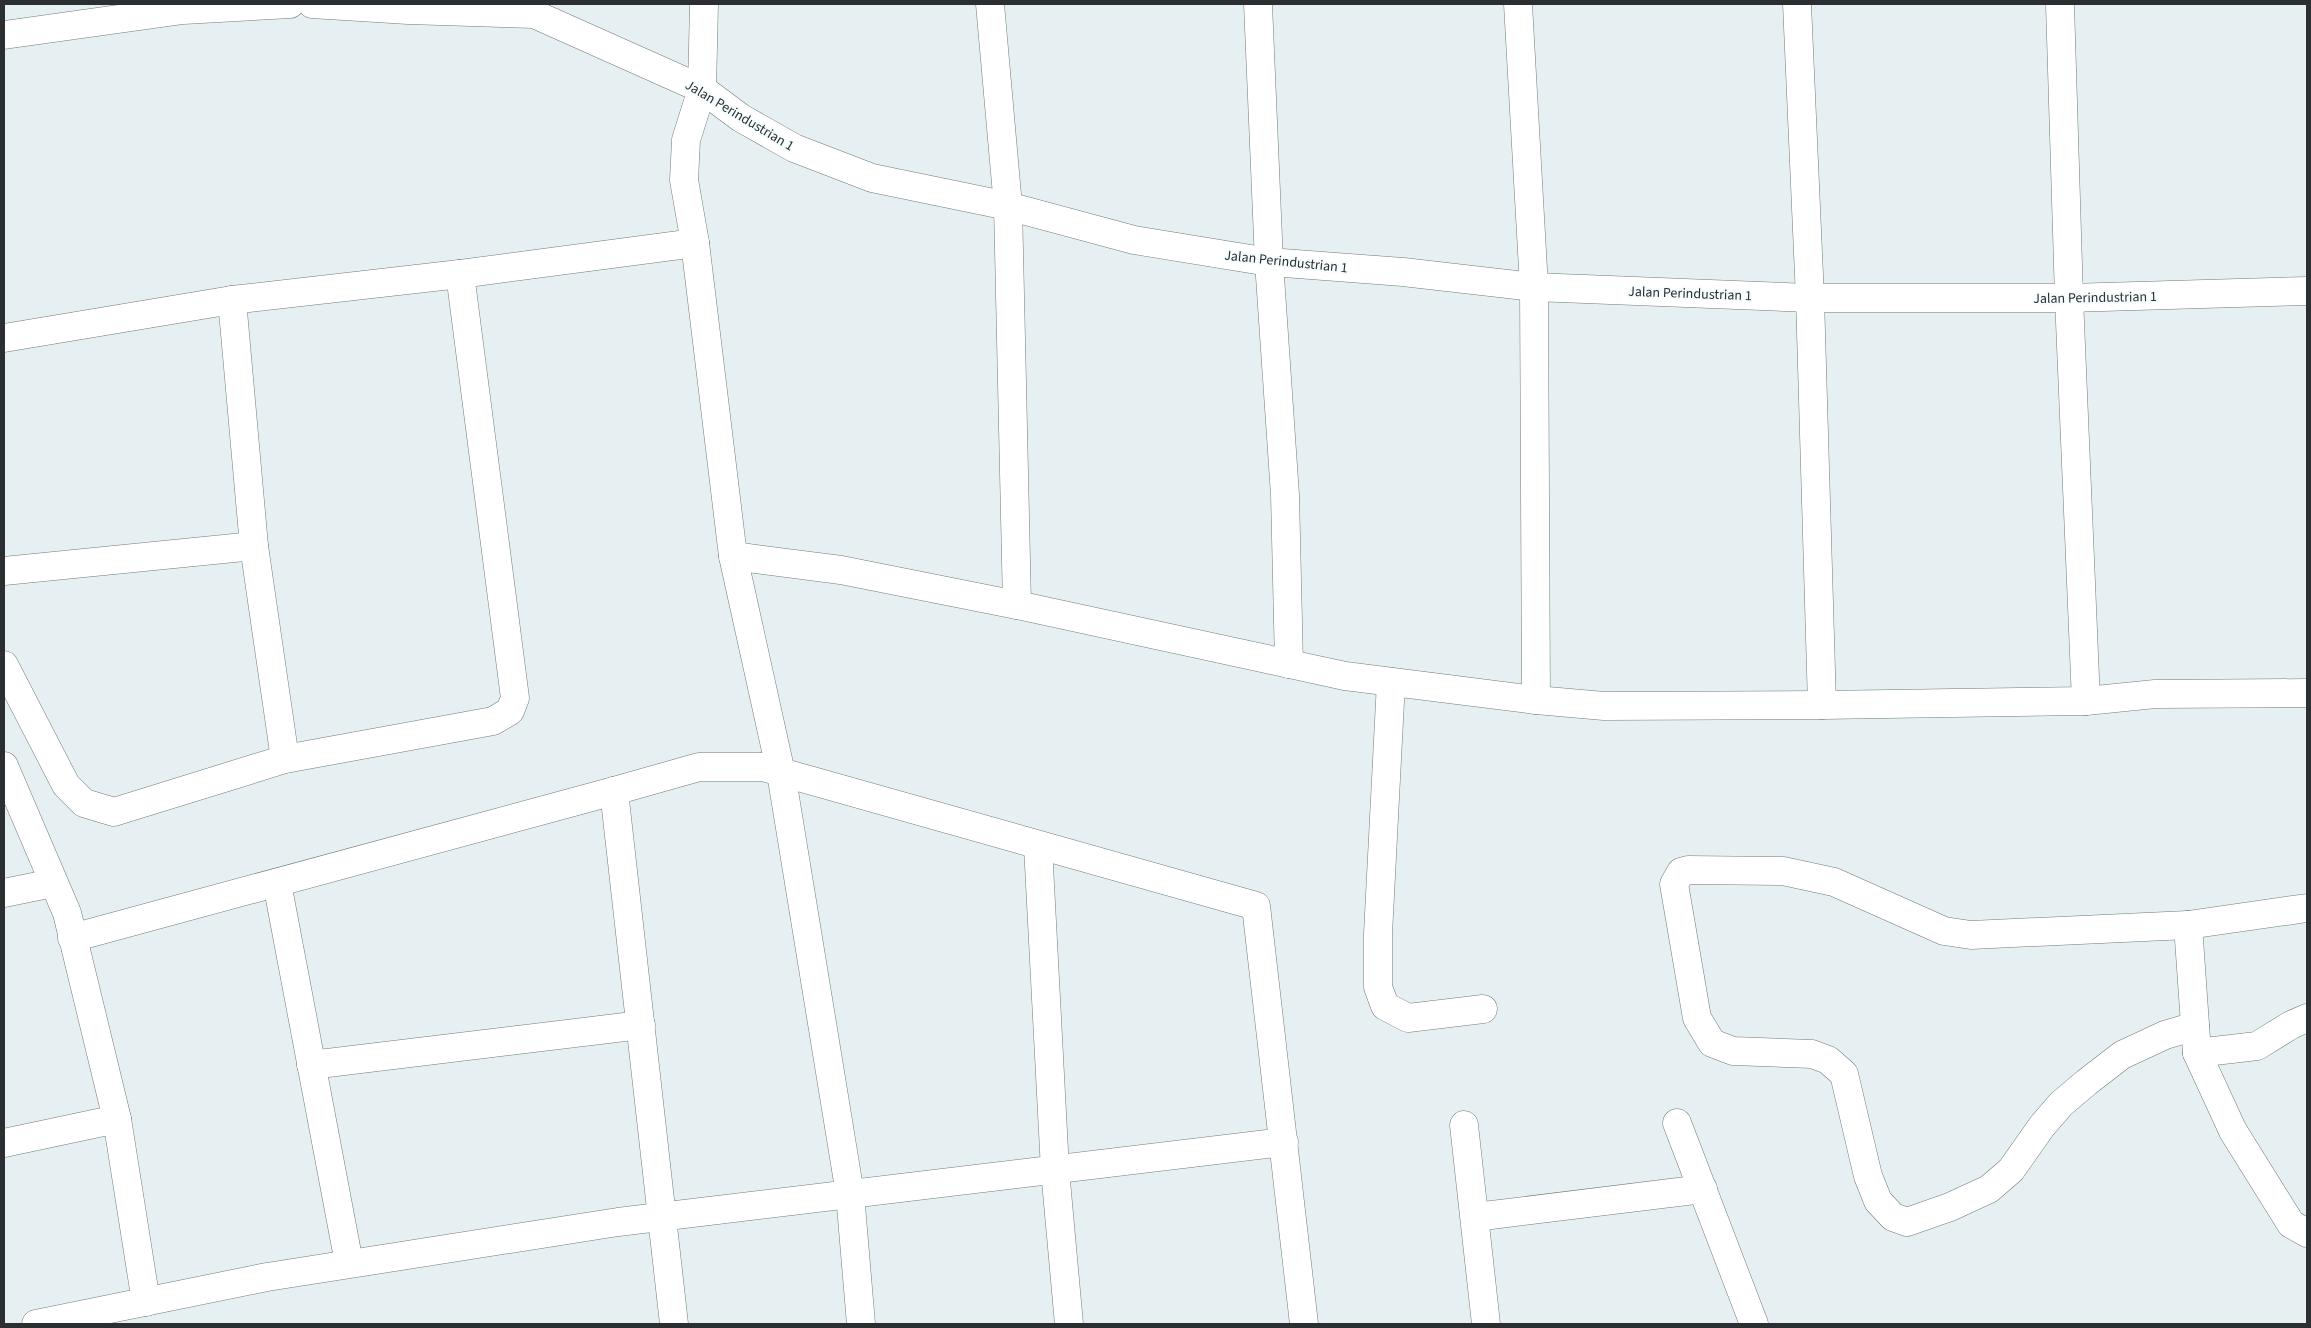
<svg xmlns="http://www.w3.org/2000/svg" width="2311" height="1328" font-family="'Source Sans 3',sans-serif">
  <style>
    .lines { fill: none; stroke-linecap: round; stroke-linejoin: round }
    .minor-casing { stroke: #727a7c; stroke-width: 29 }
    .minor { stroke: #fff; stroke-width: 28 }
    .labels { text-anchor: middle; stroke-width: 4; stroke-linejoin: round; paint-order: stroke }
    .street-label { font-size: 14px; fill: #2c2f31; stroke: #f5fcfe }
  </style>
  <rect width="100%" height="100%" fill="#e6eff2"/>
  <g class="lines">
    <defs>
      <g id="minor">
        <path d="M 312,4 L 408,10 L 534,14 L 702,89 L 741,118 L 794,148 L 872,178 L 1008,206 L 1134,240 L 1269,262 L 1403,272 L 1534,287 L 1810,298 L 2069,298 L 2307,291"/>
        <path d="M 704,4 L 702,89 L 686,140 L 684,180 L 695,243 L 733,556 L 781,773 L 850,1194 L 861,1324"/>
        <path d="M 990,4 L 1008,206 L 1017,605"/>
        <path d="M 1258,4 L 1269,262 L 1285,495 L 1289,664"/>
        <path d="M 1518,4 L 1534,287 L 1536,700"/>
        <path d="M 1797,4 L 1810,298 L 1822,705"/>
        <path d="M 2060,4 L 2069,298 L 2086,701"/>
        <path d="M 4,35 L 183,10 L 290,4"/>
        <path d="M 232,300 L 254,546 L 285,759"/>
        <path d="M 4,338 L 232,300 L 460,274 L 695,243"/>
        <path d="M 733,556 L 841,570 L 1017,605 L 1345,676 L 1536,700 L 1604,706 L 1822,705 L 2086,701 L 2155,694 L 2307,693"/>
        <path d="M 4,571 L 254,546"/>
        <path d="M 4,665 L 66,785 L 84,803 L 114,812 L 285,759 L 493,721 L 510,711 L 515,698 L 460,274"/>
        <path d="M 1391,682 L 1378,934 L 1378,987 L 1385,1006 L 1408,1018 L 1483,1009"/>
        <path d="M 4,766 L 67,913 L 117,1119 L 146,1302"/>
        <path d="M 614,791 L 674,1324"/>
        <path d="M 1038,846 L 1055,1170 L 1069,1324"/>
        <path d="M 277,883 L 349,1263"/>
        <path d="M 4,893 L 53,883"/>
        <path d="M 2188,925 L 2197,1053 L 2233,1131 L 2291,1224 L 2307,1233"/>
        <path d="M 72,938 L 614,791 L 699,767 L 763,767 L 1256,906 L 1304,1324"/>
        <path d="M 2195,1026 L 2165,1035 L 2122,1055 L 2087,1082 L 2061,1104 L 2042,1126 L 2011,1170 L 1989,1189 L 1950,1207 L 1907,1222 L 1893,1217 L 1878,1201 L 1868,1176 L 1844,1074 L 1828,1060 L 1812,1054 L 1733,1051 L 1712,1043 L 1697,1018 L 1674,884 L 1681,872 L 1688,870 L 1783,871 L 1834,882 L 1944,931 L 1971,935 L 2188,925 L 2307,908"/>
        <path d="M 2197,1053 L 2257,1046 L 2291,1025 L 2307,1018"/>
        <path d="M 311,1065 L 641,1025"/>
        <path d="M 1677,1123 L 1754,1324"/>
        <path d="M 1464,1125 L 1486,1324"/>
        <path d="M 4,1143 L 117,1119"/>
        <path d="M 1475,1217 L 1703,1189"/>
        <path d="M 36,1324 L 267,1277 L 618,1222 L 1284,1142"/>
      </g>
    </defs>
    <!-- minor casing -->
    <use href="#minor" class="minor-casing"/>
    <!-- minor -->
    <use href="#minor" class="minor"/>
  </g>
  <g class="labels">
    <!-- street labels -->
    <g class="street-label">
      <text transform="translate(740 115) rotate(31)" y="5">Jalan Perindustrian 1</text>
      <text transform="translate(1286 261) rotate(6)" y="5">Jalan Perindustrian 1</text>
      <text transform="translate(1690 293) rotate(2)" y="5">Jalan Perindustrian 1</text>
      <text transform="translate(2095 297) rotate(-1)" y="5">Jalan Perindustrian 1</text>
    </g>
  </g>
  <!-- border -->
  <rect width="2311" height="1328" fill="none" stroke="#2c2f31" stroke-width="10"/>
</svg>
